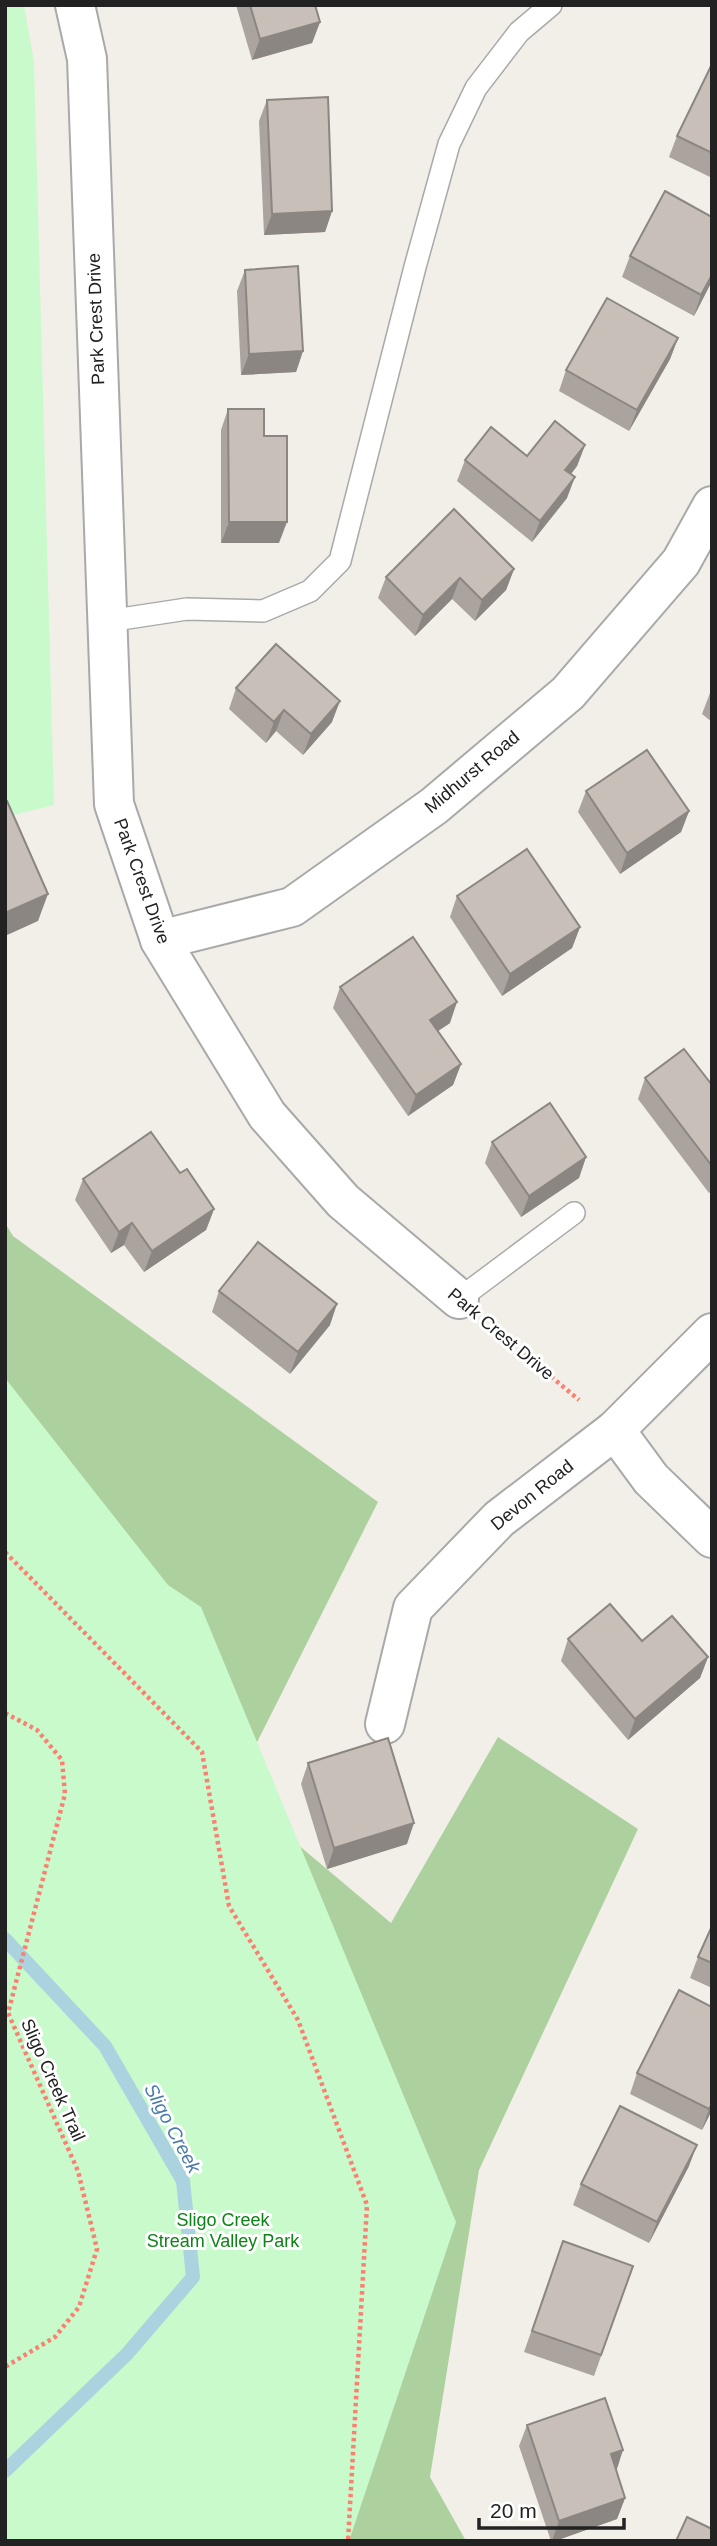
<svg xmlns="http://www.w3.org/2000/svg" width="717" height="2546" font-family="Helvetica,sans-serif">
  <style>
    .forest { fill: #add19e }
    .park { fill: #c8facc }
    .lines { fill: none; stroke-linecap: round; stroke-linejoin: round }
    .stream { stroke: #aad3df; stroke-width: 14 }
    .service-casing { stroke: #a9a9a9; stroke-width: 24 }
    .minor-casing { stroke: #a9a9a9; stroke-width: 42 }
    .path { stroke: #fa8072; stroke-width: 4.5; stroke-dasharray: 3.5 3.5; stroke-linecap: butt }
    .service { stroke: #fff; stroke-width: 21 }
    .minor { stroke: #fff; stroke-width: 38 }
    .wall { fill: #aba49e }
    .shaded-wall { fill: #8b8681 }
    .building { fill: #c7bfb8; stroke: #8b8681; stroke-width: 2 }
    .labels { text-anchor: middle; stroke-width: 6; stroke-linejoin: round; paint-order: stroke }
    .street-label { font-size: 18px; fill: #222; stroke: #fff }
    .park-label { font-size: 18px; fill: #0c8416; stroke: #fff }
    .water-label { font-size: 19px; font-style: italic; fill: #4a7aab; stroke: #fff }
  </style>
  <rect width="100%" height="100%" fill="#f2efe9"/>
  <!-- forest -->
  <path class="forest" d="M 5,1223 L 13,1236 L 378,1502 L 233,1790 L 391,1923 L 498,1737 L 638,1829 L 479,2170 L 430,2477 L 466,2541 L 5,2541 Z"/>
  <!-- park -->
  <g class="park">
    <path d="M 5,5 L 24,5 L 34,62 L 54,805 L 5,817 Z"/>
    <path d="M 5,1378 L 168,1585 L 201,1607 L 456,2222 L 349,2541 L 5,2541 Z"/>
  </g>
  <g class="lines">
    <!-- stream -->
    <path class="stream" d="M 5,1939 L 105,2046 L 183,2181 L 193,2277 L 127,2354 L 5,2471"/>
    <defs>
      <g id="service">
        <path d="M 108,621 L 187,609 L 263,611 L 310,591 L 340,561 L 415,267 L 449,144 L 476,88 L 519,32 L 551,5"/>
        <path d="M 459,1299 L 574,1213"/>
      </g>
      <g id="minor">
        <path d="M 75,5 L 87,59 L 114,804 L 160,940 L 267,1115 L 343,1201 L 459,1299"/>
        <path d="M 160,940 L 292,907 L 434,806 L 568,693 L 681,562 L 712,506"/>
        <path d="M 615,1430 L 651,1479 L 712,1538"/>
        <path d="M 385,1724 L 413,1608 L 499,1519 L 615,1430 L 712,1333"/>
      </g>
    </defs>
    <!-- service casing -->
    <use href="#service" class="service-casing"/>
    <!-- minor casing -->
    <use href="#minor" class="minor-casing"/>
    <!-- path -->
    <g class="path">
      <path d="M 492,1327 L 579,1400"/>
      <path d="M 5,1552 L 202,1752 L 229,1906 L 298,2020 L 367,2205 L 348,2541"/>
      <path d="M 5,1713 L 37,1730 L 62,1760 L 65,1794 L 8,2013 L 78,2171 L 97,2249 L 79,2307 L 55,2337 L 5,2367"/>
    </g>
    <!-- service -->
    <use href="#service" class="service"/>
    <!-- minor -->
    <use href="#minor" class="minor"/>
  </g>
  <!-- wall -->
  <g class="wall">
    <path d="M 236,5 L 315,5 L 320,22 L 312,43 L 252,60 Z"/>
    <path d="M 712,64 L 712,178 L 669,157 L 677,136 Z"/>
    <path d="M 267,100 L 332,211 L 325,232 L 264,235 L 259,121 Z"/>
    <path d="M 630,256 L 712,281 L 694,316 L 622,277 Z"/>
    <path d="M 245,270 L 303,351 L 296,372 L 241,375 L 237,291 Z"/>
    <path d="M 678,338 L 670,359 L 629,431 L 559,391 L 566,370 Z"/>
    <path d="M 228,409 L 264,436 L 279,543 L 221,543 L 221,430 Z"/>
    <path d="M 585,445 L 577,466 L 571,474 L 567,498 L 532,542 L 457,481 L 465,460 L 527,456 Z"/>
    <path d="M 514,569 L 506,590 L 475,621 L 452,599 L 415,636 L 378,598 L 386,577 Z"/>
    <path d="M 236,688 L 332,722 L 303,755 L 276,731 L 266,743 L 229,709 Z"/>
    <path d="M 712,691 L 712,722 L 702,714 L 710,693 Z"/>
    <path d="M 586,791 L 689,811 L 681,832 L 620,874 L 578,812 Z"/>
    <path d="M 457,896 L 580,927 L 572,948 L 502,996 L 450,917 Z"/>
    <path d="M 340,987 L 450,1023 L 438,1031 L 461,1064 L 453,1085 L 408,1116 L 333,1008 Z"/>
    <path d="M 645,1078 L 712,1085 L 712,1191 L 709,1193 L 638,1099 Z"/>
    <path d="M 492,1142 L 586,1157 L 579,1178 L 521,1217 L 485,1163 Z"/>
    <path d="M 180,1173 L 214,1209 L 206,1230 L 144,1272 L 124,1245 L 111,1253 L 75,1200 L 83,1179 Z"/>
    <path d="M 219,1291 L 330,1325 L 290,1374 L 212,1312 Z"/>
    <path d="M 568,1639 L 642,1641 L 708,1657 L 700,1678 L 628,1740 L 561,1661 Z"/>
    <path d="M 308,1763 L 407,1844 L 327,1869 L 301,1784 Z"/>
    <path d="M 712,1926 L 712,1988 L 690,1978 L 698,1957 Z"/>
    <path d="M 637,2073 L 712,2110 L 702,2130 L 630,2094 Z"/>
    <path d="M 689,2166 L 649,2243 L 573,2205 L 581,2184 Z"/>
    <path d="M 563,2241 L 633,2266 L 594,2376 L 524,2352 Z"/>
    <path d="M 527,2425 L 616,2471 L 625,2498 L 617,2519 L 555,2541 L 551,2541 L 519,2446 Z"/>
  </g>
  <!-- shaded-wall -->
  <g class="shaded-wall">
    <path d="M 320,22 L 312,43 L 252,60 L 260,39 Z"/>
    <path d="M 332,211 L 325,232 L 264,235 L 272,214 Z"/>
    <path d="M 712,275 L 712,281 L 694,316 L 701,295 Z"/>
    <path d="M 678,338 L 670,359 L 629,431 L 637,410 Z"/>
    <path d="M 303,351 L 296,372 L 241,375 L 249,354 Z"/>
    <path d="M 585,445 L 577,466 L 558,491 L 565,470 Z"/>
    <path d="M 575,477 L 567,498 L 532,542 L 540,521 Z"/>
    <path d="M 229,522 L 287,522 L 279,543 L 221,543 Z"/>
    <path d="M 514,569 L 506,590 L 475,621 L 482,600 Z"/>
    <path d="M 460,578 L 452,599 L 415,636 L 423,615 Z"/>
    <path d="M 340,701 L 332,722 L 303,755 L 311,734 Z"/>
    <path d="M 284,710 L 276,731 L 266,743 L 274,722 Z"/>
    <path d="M 689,811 L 681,832 L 620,874 L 627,853 Z"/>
    <path d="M 48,894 L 38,921 L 5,936 L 5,913 Z"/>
    <path d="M 580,927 L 572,948 L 502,996 L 510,974 Z"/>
    <path d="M 457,1002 L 450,1023 L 423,1041 L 430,1020 Z"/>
    <path d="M 461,1064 L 453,1085 L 408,1116 L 416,1095 Z"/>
    <path d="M 586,1157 L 579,1178 L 521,1217 L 529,1196 Z"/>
    <path d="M 214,1209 L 206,1230 L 144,1272 L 152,1251 Z"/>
    <path d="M 132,1223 L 124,1245 L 111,1253 L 119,1232 Z"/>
    <path d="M 337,1304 L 330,1325 L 290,1374 L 298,1352 Z"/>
    <path d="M 708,1657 L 700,1678 L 628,1740 L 635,1719 Z"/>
    <path d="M 414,1823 L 407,1844 L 327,1869 L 334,1848 Z"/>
    <path d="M 712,2104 L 712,2110 L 702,2130 L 709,2109 Z"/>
    <path d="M 697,2145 L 689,2166 L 649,2243 L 657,2222 Z"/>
    <path d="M 623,2450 L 616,2472 L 611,2454 Z"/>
    <path d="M 625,2498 L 617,2519 L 555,2541 L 552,2541 L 559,2521 Z"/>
  </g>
  <!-- building -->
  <g class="building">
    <path d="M 250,5 L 315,5 L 320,22 L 260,39 Z"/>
    <path d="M 712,64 L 712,153 L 677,136 Z"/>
    <path d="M 328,97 L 332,211 L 272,214 L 267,100 Z"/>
    <path d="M 665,191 L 712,217 L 712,275 L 701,295 L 630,256 Z"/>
    <path d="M 298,266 L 303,351 L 249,354 L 245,270 Z"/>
    <path d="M 607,298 L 678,338 L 637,410 L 566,370 Z"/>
    <path d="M 228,409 L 264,409 L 264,436 L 287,436 L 287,522 L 229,522 Z"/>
    <path d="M 555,421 L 585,445 L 565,470 L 575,477 L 540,521 L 465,460 L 491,427 L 527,456 Z"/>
    <path d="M 454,509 L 514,569 L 482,600 L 460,578 L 423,615 L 386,577 Z"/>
    <path d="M 276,644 L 340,701 L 311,734 L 284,710 L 274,722 L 236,688 Z"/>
    <path d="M 647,750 L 689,811 L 627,853 L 586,791 Z"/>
    <path d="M 7,801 L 48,894 L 5,913 L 5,802 Z"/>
    <path d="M 527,849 L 580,927 L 510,974 L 457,896 Z"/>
    <path d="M 413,937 L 457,1002 L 430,1020 L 461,1064 L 416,1095 L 340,987 Z"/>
    <path d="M 684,1049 L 712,1085 L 712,1166 L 645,1078 Z"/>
    <path d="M 550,1103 L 586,1157 L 529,1196 L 492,1142 Z"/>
    <path d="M 151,1132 L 180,1173 L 187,1169 L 214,1209 L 152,1251 L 132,1223 L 119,1232 L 83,1179 Z"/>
    <path d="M 258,1242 L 337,1304 L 298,1352 L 219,1291 Z"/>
    <path d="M 610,1604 L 642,1641 L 672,1616 L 708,1657 L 635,1719 L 568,1639 Z"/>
    <path d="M 388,1738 L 414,1823 L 334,1848 L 308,1763 Z"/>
    <path d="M 712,1926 L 712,1963 L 698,1957 Z"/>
    <path d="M 679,1990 L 712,2007 L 712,2104 L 709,2109 L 637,2073 Z"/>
    <path d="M 620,2106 L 697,2145 L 657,2222 L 581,2184 Z"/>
    <path d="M 563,2241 L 633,2266 L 601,2355 L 532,2331 Z"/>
    <path d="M 605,2398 L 623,2450 L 611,2454 L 625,2498 L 559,2521 L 527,2425 Z"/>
    <path d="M 687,2517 L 712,2529 L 712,2541 L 676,2541 Z"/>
  </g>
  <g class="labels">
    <!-- street labels -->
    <g class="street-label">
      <text transform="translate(96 319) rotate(-92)" y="6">Park Crest Drive</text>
      <text transform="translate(472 772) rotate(-40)" y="6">Midhurst Road</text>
      <text transform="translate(142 881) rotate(70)" y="6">Park Crest Drive</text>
      <text transform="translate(501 1334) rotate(40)" y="6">Park Crest Drive</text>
      <text transform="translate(532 1495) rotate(-39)" y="6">Devon Road</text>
      <text transform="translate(53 2080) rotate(66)" y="6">Sligo Creek Trail</text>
    </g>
    <!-- park labels -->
    <g class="park-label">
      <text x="223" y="2226">Sligo Creek<tspan x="223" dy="21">Stream Valley Park</tspan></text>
    </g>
    <!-- water labels -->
    <g class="water-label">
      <text transform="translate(173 2128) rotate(62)" y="7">Sligo Creek</text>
    </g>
  </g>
  <!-- border -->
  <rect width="717" height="2546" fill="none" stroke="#222222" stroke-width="14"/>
  <!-- scale -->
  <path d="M479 2518v10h145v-10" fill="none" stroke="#222222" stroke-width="3.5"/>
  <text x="490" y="2518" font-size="21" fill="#222222" stroke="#ffffff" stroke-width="5" paint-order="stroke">20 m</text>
</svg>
